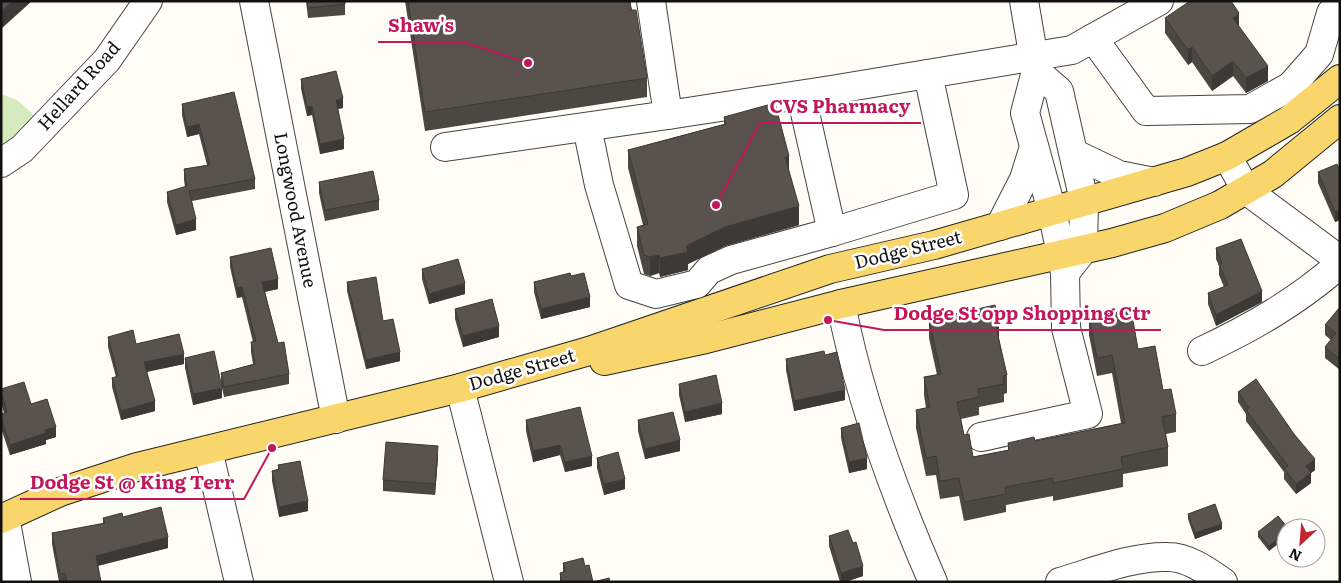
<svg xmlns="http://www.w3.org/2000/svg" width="1341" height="583" font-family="Literata,serif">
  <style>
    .green { fill: #d5ebbd }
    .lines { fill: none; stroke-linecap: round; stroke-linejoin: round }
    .minor-casing { stroke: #444; stroke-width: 30 }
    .major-casing { stroke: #222; stroke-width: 30 }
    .minor { stroke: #fff; stroke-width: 28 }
    .major { stroke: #f9d66b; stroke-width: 28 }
    .wall { fill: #4d4742 }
    .shaded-wall { fill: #3f3936 }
    .building { fill: #5a524d; stroke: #3f3936 }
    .labels { text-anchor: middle; stroke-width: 5; stroke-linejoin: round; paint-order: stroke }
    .street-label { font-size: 18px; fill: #111; stroke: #fff }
    .leader { fill: none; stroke: #c2185b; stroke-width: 2 }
    .callout-dot { fill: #c2185b; stroke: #fff; stroke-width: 2 }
    .callout-label { font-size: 19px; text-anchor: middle; font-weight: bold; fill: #c2185b; stroke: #fff; stroke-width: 5; stroke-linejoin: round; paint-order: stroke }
  </style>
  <rect width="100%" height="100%" fill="#fffdf5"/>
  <!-- green -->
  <path class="green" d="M 1,94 L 17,100 L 34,115 L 32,129 L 1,155 Z"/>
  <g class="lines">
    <defs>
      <g id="minor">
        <path d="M 254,1 L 336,419"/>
        <path d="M 651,1 L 668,115 L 831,90 L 1072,50 L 1159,1"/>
        <path d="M 1024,1 L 1036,71"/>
        <path d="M 1093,38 L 1146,111 L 1250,109 L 1291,86 L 1307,105"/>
        <path d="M 1291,86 L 1319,54 L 1331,13"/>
        <path d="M 801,95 L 832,232 L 954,195 L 928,74"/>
        <path d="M 587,127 L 599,185 L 629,285 L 656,294 L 697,284 L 709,270 L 731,260 L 832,232"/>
        <path d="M 445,147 L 668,115"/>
        <path d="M 1075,154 L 1119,175 L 1154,182"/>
        <path d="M 1227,156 L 1246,190 L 1340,260"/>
        <path d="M 1,163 L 22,149 L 107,60 L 148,1"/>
        <path d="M 1000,226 L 1024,179 L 1034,147"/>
        <path d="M 841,304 C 859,397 895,495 933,582"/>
        <path d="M 1202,351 C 1253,327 1298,301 1340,264"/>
        <path d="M 460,388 L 509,582"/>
        <path d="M 981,437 L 1088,414 L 1066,328 L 1065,273 L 1052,211 L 1025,113 L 1036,71 L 1059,91 L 1084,201 L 1083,250 L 1065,273"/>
        <path d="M 208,450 L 239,582"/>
        <path d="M 5,517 L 17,582"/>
        <path d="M 1060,582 C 1094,572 1132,556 1168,557 C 1188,557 1207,571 1223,582"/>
      </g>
      <g id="major">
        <path d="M 604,361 L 706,339 L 841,304 L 1112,243 L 1165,228 L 1220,205 L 1273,174 L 1340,119"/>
        <path d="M 1,519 L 60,492 L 137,467 L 460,388 L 589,351 L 830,269 L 934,245 L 1187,172 L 1227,156 L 1289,120 L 1340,79"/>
      </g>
    </defs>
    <!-- minor casing -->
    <use href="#minor" class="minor-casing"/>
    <!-- major casing -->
    <use href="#major" class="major-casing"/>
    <!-- minor -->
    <use href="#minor" class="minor"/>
    <!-- major -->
    <use href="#major" class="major"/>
  </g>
  <!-- wall -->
  <g class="wall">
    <path d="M 306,1 L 345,1 L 345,15 L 308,18 Z"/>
    <path d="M 405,1 L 630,1 L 647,78 L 647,97 L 425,131 Z"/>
    <path d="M 1165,18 L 1239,26 L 1268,81 L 1246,93 L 1233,76 L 1212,91 L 1192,62 L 1188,65 L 1165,33 Z"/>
    <path d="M 301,79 L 343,108 L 338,109 L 344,149 L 320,154 L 312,115 L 307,116 L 301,89 Z"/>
    <path d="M 182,104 L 255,179 L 255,189 L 192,201 L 196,230 L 176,235 L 167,202 L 167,192 L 185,187 L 184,180 L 184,169 L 207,165 L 199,134 L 187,137 L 182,115 Z"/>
    <path d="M 724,117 L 789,170 L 799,225 L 725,246 L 688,264 L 688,270 L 660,277 L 659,273 L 650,276 L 644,274 L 637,246 L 637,227 L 643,225 L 628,168 L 628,150 L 724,124 Z"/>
    <path d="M 1340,170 L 1340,220 L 1335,222 L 1318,183 L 1318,172 Z"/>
    <path d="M 319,182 L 379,200 L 379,210 L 325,221 L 319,193 Z"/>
    <path d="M 1216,248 L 1262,302 L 1216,326 L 1208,304 L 1208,293 L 1224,287 L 1219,275 L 1219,266 L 1216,259 Z"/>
    <path d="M 230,257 L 278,289 L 265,292 L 278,343 L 289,374 L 289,384 L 224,397 L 221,383 L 221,373 L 253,364 L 251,352 L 251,342 L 253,342 L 242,297 L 237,298 L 230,267 Z"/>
    <path d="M 422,269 L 465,294 L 429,304 L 422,279 Z"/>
    <path d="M 571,276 L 590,307 L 541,319 L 534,292 L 534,282 Z"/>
    <path d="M 347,282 L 383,321 L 400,361 L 366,369 L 347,291 Z"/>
    <path d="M 1340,307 L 1340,370 L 1325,358 L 1325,347 L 1331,340 L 1325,335 L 1325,325 Z"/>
    <path d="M 455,309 L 499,337 L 463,347 L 455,319 Z"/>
    <path d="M 1089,317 L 1138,349 L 1163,390 L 1176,414 L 1176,432 L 1166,434 L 1168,447 L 1168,466 L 1123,474 L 1123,487 L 1053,501 L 1053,496 L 1006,505 L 1006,512 L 964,521 L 959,496 L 940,499 L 936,475 L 926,476 L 916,428 L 916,410 L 926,408 L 924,395 L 924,377 L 937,375 L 929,338 L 929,320 L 999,339 L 1007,375 L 1007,393 L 1004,394 L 1004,402 L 979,407 L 979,415 L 961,419 L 964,435 L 973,457 L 1008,450 L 1008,443 L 1035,441 L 1121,423 L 1112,373 L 1097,376 L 1089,335 Z"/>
    <path d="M 108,337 L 136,344 L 184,364 L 147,372 L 155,411 L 121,420 L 112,387 L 112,378 L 116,377 L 108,347 Z"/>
    <path d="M 825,355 L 845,400 L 794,411 L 786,370 L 786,359 Z"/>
    <path d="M 185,358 L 222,398 L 193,405 L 185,368 Z"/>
    <path d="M 679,384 L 722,414 L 685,422 L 679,395 Z"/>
    <path d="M 1,389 L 31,404 L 56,437 L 46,440 L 46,444 L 10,455 L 1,428 L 1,414 L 4,413 L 1,403 Z"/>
    <path d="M 1238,392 L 1315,470 L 1311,473 L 1311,483 L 1296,494 L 1284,479 L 1284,472 L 1246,421 L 1246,414 L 1238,402 Z"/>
    <path d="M 526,420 L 592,466 L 565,472 L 560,455 L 533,462 L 526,431 Z"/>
    <path d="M 638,420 L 680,451 L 645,459 L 638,431 Z"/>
    <path d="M 841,428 L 867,469 L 849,473 L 841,438 Z"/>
    <path d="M 438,457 L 435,495 L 383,491 L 383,480 Z"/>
    <path d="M 597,458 L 625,489 L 604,495 L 597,468 Z"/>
    <path d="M 278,465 L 308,511 L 279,517 L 272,481 L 272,471 L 278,470 Z"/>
    <path d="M 1188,514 L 1222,529 L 1195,539 L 1188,519 Z"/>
    <path d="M 123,517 L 168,548 L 98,566 L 101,582 L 59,582 L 52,544 L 52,533 L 103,524 L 103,518 Z"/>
    <path d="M 1288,528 L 1269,551 L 1258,537 L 1258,532 Z"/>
    <path d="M 829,536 L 863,576 L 845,582 L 840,582 L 829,546 Z"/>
    <path d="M 563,563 L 585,566 L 593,582 L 560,582 L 560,573 L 563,572 Z"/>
  </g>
  <!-- shaded-wall -->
  <g class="shaded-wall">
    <path d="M 12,1 L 32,1 L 1,29 L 1,11 Z"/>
    <path d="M 1239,13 L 1239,28 L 1233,18 Z"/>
    <path d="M 1192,47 L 1192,62 L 1188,65 L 1188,50 Z"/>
    <path d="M 1233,61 L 1233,76 L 1212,91 L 1212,76 Z"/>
    <path d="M 1268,66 L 1268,81 L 1246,93 L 1246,78 Z"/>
    <path d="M 343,98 L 343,108 L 336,109 L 336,100 Z"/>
    <path d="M 312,106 L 312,115 L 307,116 L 307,107 Z"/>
    <path d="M 199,124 L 199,134 L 187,137 L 187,127 Z"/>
    <path d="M 344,139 L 344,149 L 320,154 L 320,144 Z"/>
    <path d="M 789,156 L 789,174 L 785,157 Z"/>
    <path d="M 799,206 L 799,225 L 725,246 L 688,264 L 688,270 L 660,277 L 660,258 L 686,246 L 725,227 Z"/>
    <path d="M 1340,210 L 1340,220 L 1335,222 L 1335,212 Z"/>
    <path d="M 196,219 L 196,230 L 176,235 L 176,225 Z"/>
    <path d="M 659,255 L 659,273 L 650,276 L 650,257 Z"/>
    <path d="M 278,279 L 278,289 L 262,292 L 262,282 Z"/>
    <path d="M 465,283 L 465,294 L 429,304 L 429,294 Z"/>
    <path d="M 242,287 L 242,297 L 237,298 L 237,288 Z"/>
    <path d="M 1262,291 L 1262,302 L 1216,326 L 1216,315 Z"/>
    <path d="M 590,297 L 590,307 L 541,319 L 541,309 Z"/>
    <path d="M 995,323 L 999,323 L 999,341 Z"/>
    <path d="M 499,326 L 499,337 L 463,347 L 463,336 Z"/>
    <path d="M 400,352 L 400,361 L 366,369 L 366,360 Z"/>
    <path d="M 184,354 L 184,364 L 144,372 L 144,362 Z"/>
    <path d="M 222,388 L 222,398 L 193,405 L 193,394 Z"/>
    <path d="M 845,390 L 845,400 L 794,411 L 794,401 Z"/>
    <path d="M 155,401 L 155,411 L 121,420 L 121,411 Z"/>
    <path d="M 722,403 L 722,414 L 685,422 L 685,412 Z"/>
    <path d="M 56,427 L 56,437 L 46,440 L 46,444 L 10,455 L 10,445 L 45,430 Z"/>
    <path d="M 680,440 L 680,451 L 645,459 L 645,449 Z"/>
    <path d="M 560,445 L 560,455 L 533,462 L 533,451 Z"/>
    <path d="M 438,446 L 438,457 L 435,495 L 435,484 Z"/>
    <path d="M 592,456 L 592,466 L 565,472 L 565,462 Z"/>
    <path d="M 867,458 L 867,469 L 849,473 L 849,462 Z"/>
    <path d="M 1315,459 L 1315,470 L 1311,473 L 1311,483 L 1296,494 L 1296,484 L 1306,466 Z"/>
    <path d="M 625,479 L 625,489 L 604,495 L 604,484 Z"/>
    <path d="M 308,501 L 308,511 L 279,517 L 279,507 Z"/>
    <path d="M 1222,524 L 1222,529 L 1195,539 L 1195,533 Z"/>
    <path d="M 1286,532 L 1286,538 L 1269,551 L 1269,546 Z"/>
    <path d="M 168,537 L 168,548 L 96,566 L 96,556 Z"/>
    <path d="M 863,566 L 863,576 L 845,582 L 841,582 L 841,573 Z"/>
  </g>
  <!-- building -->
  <g class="building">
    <path d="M 1,1 L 12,1 L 1,11 Z"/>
    <path d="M 307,1 L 345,1 L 345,4 L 308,8 Z"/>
    <path d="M 408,1 L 630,1 L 631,10 L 636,10 L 647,78 L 425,112 Z"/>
    <path d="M 1190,1 L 1231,1 L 1239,13 L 1233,18 L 1268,66 L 1246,78 L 1233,61 L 1212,76 L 1192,47 L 1188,50 L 1165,18 Z"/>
    <path d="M 336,71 L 343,98 L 336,100 L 344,139 L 320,144 L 312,106 L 307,107 L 301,79 Z"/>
    <path d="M 234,92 L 255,179 L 189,191 L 196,219 L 176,225 L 167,192 L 187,186 L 184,169 L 210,165 L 199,124 L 187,127 L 182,104 Z"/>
    <path d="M 775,103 L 789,156 L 785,157 L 799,206 L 725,227 L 686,246 L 688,252 L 660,258 L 659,255 L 650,257 L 644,255 L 637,227 L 648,224 L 628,150 L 726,124 L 724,117 Z"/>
    <path d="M 1337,164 L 1340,170 L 1340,210 L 1335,212 L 1318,172 Z"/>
    <path d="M 373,171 L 379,200 L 325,210 L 319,182 Z"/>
    <path d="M 1241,239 L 1262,291 L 1216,315 L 1208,293 L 1228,285 L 1219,264 L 1222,263 L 1216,248 Z"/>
    <path d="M 271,248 L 278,279 L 262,282 L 278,343 L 284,342 L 289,374 L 224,387 L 221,373 L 255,364 L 251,342 L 256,341 L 242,287 L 237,288 L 230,257 Z"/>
    <path d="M 458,259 L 465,283 L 429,294 L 422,269 Z"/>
    <path d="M 570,273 L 571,276 L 584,273 L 590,297 L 541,309 L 534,282 Z"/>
    <path d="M 376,277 L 383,321 L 393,319 L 400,352 L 366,360 L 347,282 Z"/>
    <path d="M 492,299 L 499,326 L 463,336 L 455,309 Z"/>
    <path d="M 995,305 L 999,323 L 995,323 L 1007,375 L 1003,376 L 1004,384 L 978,389 L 979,397 L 957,402 L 964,435 L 969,434 L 973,457 L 1009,450 L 1008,443 L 1034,437 L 1035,441 L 1125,423 L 1112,355 L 1097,358 L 1089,317 L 1131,309 L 1138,349 L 1155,346 L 1163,390 L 1171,389 L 1176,414 L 1162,417 L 1168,447 L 1121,457 L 1123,469 L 1053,483 L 1053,478 L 1005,487 L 1006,494 L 964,502 L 959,478 L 940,481 L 936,456 L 926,458 L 916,410 L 930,407 L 924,377 L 941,374 L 929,320 Z"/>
    <path d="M 1340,307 L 1340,359 L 1325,347 L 1336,333 L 1325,325 Z"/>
    <path d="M 133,330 L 136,344 L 179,334 L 184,354 L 144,362 L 155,401 L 121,411 L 112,378 L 118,376 L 108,337 Z"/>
    <path d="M 214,351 L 222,388 L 193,394 L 185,358 Z"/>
    <path d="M 824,351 L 825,355 L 837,352 L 845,390 L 794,401 L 786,359 Z"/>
    <path d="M 716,375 L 722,403 L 685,412 L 679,384 Z"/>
    <path d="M 1256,379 L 1294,434 L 1315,459 L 1306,466 L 1311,473 L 1296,484 L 1284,468 L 1288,466 L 1246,410 L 1249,408 L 1238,392 Z"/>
    <path d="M 24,382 L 31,404 L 47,399 L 56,427 L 45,430 L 46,433 L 10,445 L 1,418 L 1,414 L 7,412 L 1,392 L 1,389 Z"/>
    <path d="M 580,407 L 592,456 L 565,462 L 560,445 L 533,451 L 526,420 Z"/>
    <path d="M 673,412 L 680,440 L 645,449 L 638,420 Z"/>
    <path d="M 859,423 L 867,458 L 849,462 L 841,428 Z"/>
    <path d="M 386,442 L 438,446 L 435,484 L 383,480 Z"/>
    <path d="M 618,452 L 625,479 L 604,484 L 597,458 Z"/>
    <path d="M 300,461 L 308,501 L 279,507 L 272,471 L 279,469 L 278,465 Z"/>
    <path d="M 1215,504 L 1222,524 L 1195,533 L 1188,514 Z"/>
    <path d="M 161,507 L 168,537 L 96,556 L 101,582 L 67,582 L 65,573 L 60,574 L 52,533 L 105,523 L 103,518 L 122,513 L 123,517 Z"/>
    <path d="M 1278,516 L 1288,528 L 1286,528 L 1286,532 L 1269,546 L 1258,532 Z"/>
    <path d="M 848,530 L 853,543 L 856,542 L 863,566 L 841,573 L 829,536 Z"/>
    <path d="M 583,558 L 585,566 L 589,565 L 593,582 L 562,582 L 560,573 L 566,571 L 563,563 Z"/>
    <path d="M 609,578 L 610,582 L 593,582 Z"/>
  </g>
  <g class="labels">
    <!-- street labels -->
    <g class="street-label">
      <text transform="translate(79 86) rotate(-48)" y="6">Hellard Road</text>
      <text transform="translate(295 210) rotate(79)" y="6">Longwood Avenue</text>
      <text transform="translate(908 250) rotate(-14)" y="6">Dodge Street</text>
      <text transform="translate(522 370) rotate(-16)" y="6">Dodge Street</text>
    </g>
  </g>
  <!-- callouts -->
  <path class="leader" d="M528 63L464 42H378M716 205L760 123H921M828 320L884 330H1161M272 448L244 499H20"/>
  <g class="callout-dot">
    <circle cx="528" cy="63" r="5"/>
    <circle cx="716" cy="205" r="5"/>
    <circle cx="828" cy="320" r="5"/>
    <circle cx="272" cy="448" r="5"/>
  </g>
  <g class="callout-label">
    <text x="421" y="32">Shaw's</text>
    <text x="840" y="113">CVS Pharmacy</text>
    <text x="1022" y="320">Dodge St opp Shopping Ctr</text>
    <text x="132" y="489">Dodge St @ King Terr</text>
  </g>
  <!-- border -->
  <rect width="1341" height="583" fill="none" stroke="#111111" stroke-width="5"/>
  <!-- north arrow -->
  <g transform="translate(1301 543) rotate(206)"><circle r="24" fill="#ffffff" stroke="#a0a0a0"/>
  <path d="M0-4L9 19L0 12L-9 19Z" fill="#c4262e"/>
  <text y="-8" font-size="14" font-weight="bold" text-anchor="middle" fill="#111111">N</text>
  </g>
</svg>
